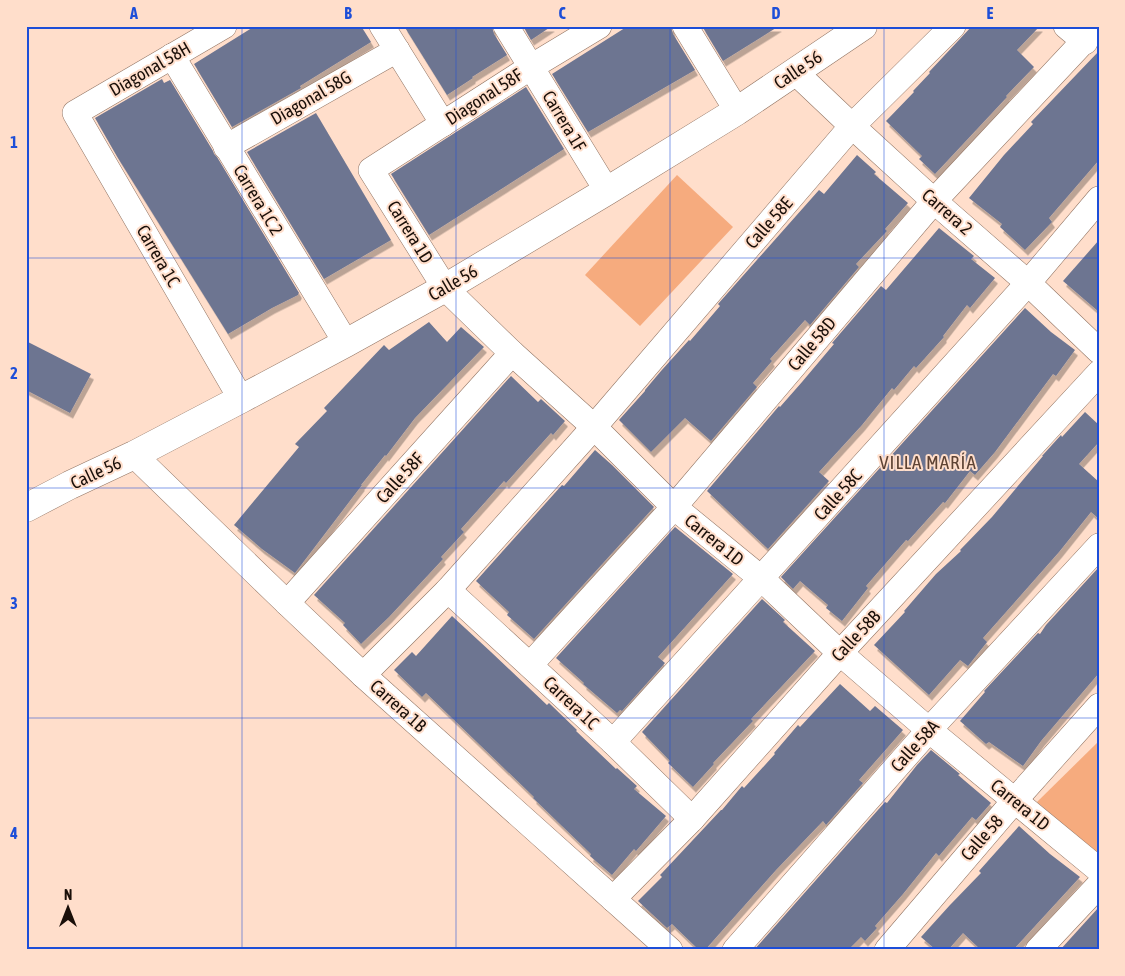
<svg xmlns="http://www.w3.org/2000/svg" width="1125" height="976" font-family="'Asap Condensed',sans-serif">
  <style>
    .green { fill: #f6ab7e }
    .building { fill: #6d7591; filter: url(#shadow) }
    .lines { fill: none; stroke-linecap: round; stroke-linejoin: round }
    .street-casing { stroke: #927564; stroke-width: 26 }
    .secondary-casing { stroke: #927564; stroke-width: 29 }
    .street { stroke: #fff; stroke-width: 25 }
    .secondary { stroke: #fff; stroke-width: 28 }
    .grid { fill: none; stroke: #1d4ed8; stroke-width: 1; stroke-opacity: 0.55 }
    .labels { text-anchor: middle; stroke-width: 4; stroke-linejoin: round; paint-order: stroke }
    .street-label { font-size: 18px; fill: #1a0f09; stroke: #ffdecb }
    .neighbourhood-label { font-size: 19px; letter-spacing: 1px; fill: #5e4334; stroke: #ffdecb }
    .neatline { fill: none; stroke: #1d4ed8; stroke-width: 2 }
    .grid-label { font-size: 16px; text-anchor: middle; font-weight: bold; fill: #1d4ed8 }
  </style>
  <defs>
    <filter id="shadow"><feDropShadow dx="3" dy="5.5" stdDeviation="0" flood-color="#0004"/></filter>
  </defs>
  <rect width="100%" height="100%" fill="#ffdecb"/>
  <!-- green -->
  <g class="green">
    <path d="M 677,175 L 733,227 L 640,326 L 585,275 Z"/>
    <path d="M 1099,741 L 1099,856 L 1037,802 Z"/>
  </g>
  <!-- building -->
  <g class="building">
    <path d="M 255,26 L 361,26 L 371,42 L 300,86 L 301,88 L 232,127 L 194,64 Z"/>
    <path d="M 404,26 L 492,26 L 494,34 L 507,55 L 472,77 L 473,78 L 447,95 Z"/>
    <path d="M 523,26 L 552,26 L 531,40 Z"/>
    <path d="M 628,26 L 671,26 L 673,34 L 695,70 L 588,132 L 552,74 Z"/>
    <path d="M 702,26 L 779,26 L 723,61 Z"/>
    <path d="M 972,26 L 1040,26 L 1017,50 L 1034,67 L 1006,96 L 1007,97 L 935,174 L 919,159 L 922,156 L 886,121 L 914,92 L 913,91 L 930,73 L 929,72 Z"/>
    <path d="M 1099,51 L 1099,160 L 1049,218 L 1052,222 L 1025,250 L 1000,227 L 1002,224 L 969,198 L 1004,155 L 1033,124 L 1031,122 Z"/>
    <path d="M 162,79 L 164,83 L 170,80 L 213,151 L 214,154 L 217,157 L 299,293 L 298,294 L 298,295 L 272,308 L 228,334 L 118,158 L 95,118 Z"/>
    <path d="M 526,87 L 564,149 L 429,235 L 391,174 Z"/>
    <path d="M 316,113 L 391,240 L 324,279 L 247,152 Z"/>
    <path d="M 857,155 L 876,172 L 874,174 L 908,203 L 885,229 L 887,231 L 856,264 L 859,267 L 810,325 L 805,320 L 770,359 L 772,361 L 753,383 L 757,387 L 711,441 L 685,418 L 651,452 L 619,420 L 645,391 L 645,390 L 661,371 L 689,340 L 690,341 L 720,306 L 718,304 L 819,190 L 824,194 Z"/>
    <path d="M 939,228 L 974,256 L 971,259 L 995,278 L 970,308 L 967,305 L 943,336 L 944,337 L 916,368 L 914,366 L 894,390 L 892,388 L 862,425 L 819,472 L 829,481 L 768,549 L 707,491 L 779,406 L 780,407 L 802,382 L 834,344 L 832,343 L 881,286 L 886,290 Z"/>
    <path d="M 1099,240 L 1099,312 L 1063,281 Z"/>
    <path d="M 1025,308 L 1051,332 L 1075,350 L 1056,376 L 1053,374 L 995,452 L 975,475 L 970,471 L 945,503 L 943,502 L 908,541 L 906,540 L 866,586 L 868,588 L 842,621 L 826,608 L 828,605 L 800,581 L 793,589 L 781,577 Z"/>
    <path d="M 429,322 L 447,342 L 461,327 L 484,347 L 415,418 L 386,456 L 385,455 L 361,485 L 362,485 L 295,573 L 262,549 L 234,525 L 299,447 L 295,444 L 327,411 L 324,408 L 384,345 L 389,350 Z"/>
    <path d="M 26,341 L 91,374 L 70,413 L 26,390 Z"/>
    <path d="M 511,376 L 538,402 L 541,399 L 565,421 L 553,435 L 551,433 L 506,483 L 504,481 L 461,529 L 464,532 L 441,557 L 443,559 L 389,617 L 361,644 L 343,625 L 345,623 L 314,595 Z"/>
    <path d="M 1085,412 L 1099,425 L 1099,442 L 1079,464 L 1099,482 L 1099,519 L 1091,512 L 1059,552 L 983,638 L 987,642 L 968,666 L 960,660 L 929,695 L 874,645 L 905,612 L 904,611 L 936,574 L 961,551 L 960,550 L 992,517 L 1043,456 L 1042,456 L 1061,435 L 1062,437 Z"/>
    <path d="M 595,450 L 612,465 L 654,507 L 534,639 L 507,615 L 509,612 L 476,581 L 562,485 L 564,486 Z"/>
    <path d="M 675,527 L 733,574 L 658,657 L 665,663 L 622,711 L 620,710 L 617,713 L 583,684 L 584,683 L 556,658 Z"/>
    <path d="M 1099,567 L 1099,673 L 1041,741 L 1023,766 L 989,742 L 986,744 L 960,721 L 985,692 L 984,691 L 1038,633 L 1040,634 L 1046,625 Z"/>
    <path d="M 762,599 L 785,620 L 783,622 L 815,651 L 751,719 L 753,721 L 713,763 L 714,764 L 693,787 L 668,763 L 670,761 L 642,732 Z"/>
    <path d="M 452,616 L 491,652 L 547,705 L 549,703 L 577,730 L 576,731 L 616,769 L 617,768 L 637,786 L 634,789 L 666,816 L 636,851 L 634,849 L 612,875 L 590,856 L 591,854 L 533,798 L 534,797 L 426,693 L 422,697 L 394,670 L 412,652 L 416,656 Z"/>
    <path d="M 840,684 L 870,711 L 875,706 L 903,730 L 859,780 L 863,783 L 826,825 L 823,821 L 776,870 L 705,950 L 699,950 L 672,924 L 667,928 L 638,901 L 662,877 L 660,875 L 662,873 L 721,810 L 722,810 L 742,786 L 744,788 L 775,754 L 774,753 L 798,725 L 800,727 Z"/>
    <path d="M 931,750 L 960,774 L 958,775 L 991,803 L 976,820 L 972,817 L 939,856 L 936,853 L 903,894 L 875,926 L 877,928 L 865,941 L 861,937 L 848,950 L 754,950 L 885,802 L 887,803 L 917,765 Z"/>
    <path d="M 1019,826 L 1050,854 L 1080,877 L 1013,950 L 981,950 L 963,933 L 948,950 L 936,950 L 921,937 L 950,905 L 981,873 L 979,871 Z"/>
    <path d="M 1099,907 L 1099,950 L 1060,950 Z"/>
  </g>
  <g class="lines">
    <defs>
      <g id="street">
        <path d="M 224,26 L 75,113 L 241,399"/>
        <path d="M 382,26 L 443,124"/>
        <path d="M 506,26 L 607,191"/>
        <path d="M 599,26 L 531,67 L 371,170 L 445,288 L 512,353 L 594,427 L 674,507 L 762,579 L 840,653 L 929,730 L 1099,870"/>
        <path d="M 685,26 L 737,111"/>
        <path d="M 1066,26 L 1085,42"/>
        <path d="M 172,56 L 346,343"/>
        <path d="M 795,72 L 852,126 L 934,201 L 1028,283 L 1099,351"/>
        <path d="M 226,147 L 397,50"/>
        <path d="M 134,455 L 287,603 L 363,675 L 670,950"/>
        <path d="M 448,590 L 613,742 L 692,819"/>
        <path d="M 287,603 L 512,353"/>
        <path d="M 530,665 L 674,507 L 934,201 L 1098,26"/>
        <path d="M 363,675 L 448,590 L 594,427 L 852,126 L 953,26"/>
        <path d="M 613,742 L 1028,283 L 1099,199"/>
        <path d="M 613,899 L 692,819 L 840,653 L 1099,373"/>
        <path d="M 735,950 L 929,730 L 1099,546"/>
        <path d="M 887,950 L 1015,800 L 1099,706"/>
        <path d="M 1038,950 L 1099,885"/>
      </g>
      <path id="secondary" d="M 26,508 L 70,485 L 134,455 L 241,399 L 346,343 L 445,288 L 607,191 L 737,111 L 863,26"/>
    </defs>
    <!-- street casing -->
    <use href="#street" class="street-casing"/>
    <!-- secondary casing -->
    <use href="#secondary" class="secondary-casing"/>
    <!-- street -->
    <use href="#street" class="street"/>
    <!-- secondary -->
    <use href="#secondary" class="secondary"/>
  </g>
  <!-- grid -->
  <path class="grid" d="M 242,26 L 242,950M 456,26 L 456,950M 670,26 L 670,950M 884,26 L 884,950M 26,258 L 1099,258M 26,488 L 1099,488M 26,718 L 1099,718"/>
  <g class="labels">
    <!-- street labels -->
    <g class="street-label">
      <text transform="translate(150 69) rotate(-30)" y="6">Diagonal 58H</text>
      <text transform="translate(798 70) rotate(-34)" y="6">Calle 56</text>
      <text transform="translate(484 97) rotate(-33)" y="6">Diagonal 58F</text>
      <text transform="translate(311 98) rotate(-30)" y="6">Diagonal 58G</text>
      <text transform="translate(564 121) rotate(59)" y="6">Carrera 1F</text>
      <text transform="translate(258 200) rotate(59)" y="6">Carrera 1C 2</text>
      <text transform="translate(947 212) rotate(41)" y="6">Carrera 2</text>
      <text transform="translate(769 223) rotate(-49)" y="6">Calle 58E</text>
      <text transform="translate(410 232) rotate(58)" y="6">Carrera 1D</text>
      <text transform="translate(158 256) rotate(60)" y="6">Carrera 1C</text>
      <text transform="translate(453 283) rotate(-30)" y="6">Calle 56</text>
      <text transform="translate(812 344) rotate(-50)" y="6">Calle 58D</text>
      <text transform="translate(96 473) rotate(-25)" y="6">Calle 56</text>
      <text transform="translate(400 478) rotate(-48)" y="6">Calle 58F</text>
      <text transform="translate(838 495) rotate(-48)" y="6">Calle 58C</text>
      <text transform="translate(714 540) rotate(39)" y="6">Carrera 1D</text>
      <text transform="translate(856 636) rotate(-47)" y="6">Calle 58B</text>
      <text transform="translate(571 703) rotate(43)" y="6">Carrera 1C</text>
      <text transform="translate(398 706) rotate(42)" y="6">Carrera 1B</text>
      <text transform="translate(915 746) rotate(-48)" y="6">Calle 58A</text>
      <text transform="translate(1020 805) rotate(39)" y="6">Carrera 1D</text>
      <text transform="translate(982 838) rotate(-49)" y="6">Calle 58</text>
    </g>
    <!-- neighbourhood labels -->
    <g class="neighbourhood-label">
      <text x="928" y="469">VILLA MARÍA</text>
    </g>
  </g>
  <!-- border -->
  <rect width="1125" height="976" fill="none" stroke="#ffdecb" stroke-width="55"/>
  <!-- north arrow -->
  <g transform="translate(68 908)" stroke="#ffdecb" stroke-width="4" paint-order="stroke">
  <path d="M0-4L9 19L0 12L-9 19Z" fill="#1a0f09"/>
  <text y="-8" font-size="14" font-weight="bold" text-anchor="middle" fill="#1a0f09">N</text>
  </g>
  <rect x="28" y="28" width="1070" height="920" class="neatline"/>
  <g class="grid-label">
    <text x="134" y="19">A</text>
    <text x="348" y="19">B</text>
    <text x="562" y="19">C</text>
    <text x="776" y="19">D</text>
    <text x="990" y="19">E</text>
    <text x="14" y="148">1</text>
    <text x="14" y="379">2</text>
    <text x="14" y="609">3</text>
    <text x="14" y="839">4</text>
  </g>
</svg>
